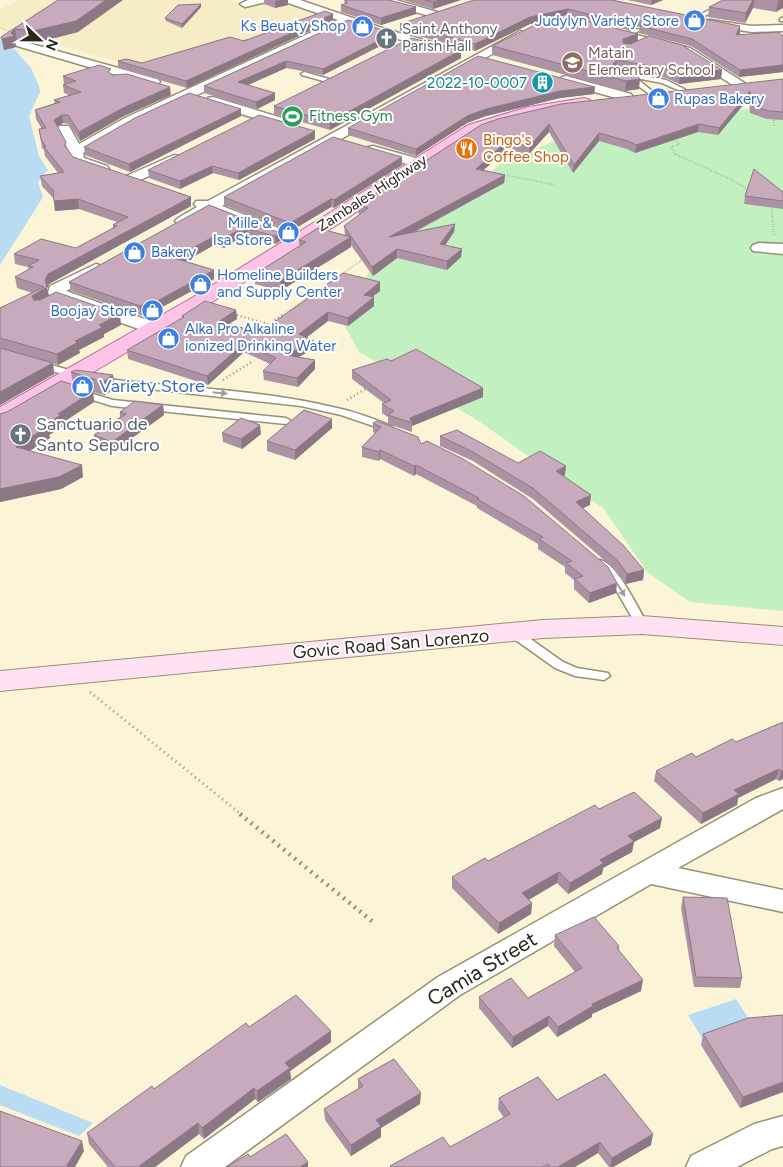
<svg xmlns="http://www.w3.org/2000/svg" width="783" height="1167" font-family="Figtree,sans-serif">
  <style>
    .built { fill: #f6ecc6 }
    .green { fill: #c3f0c0 }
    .water { fill: #badcf3 }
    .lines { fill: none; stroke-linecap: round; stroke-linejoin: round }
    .service-casing { stroke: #989075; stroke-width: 3 }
    .minor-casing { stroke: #989075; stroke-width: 3 }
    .secondary-casing { stroke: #989075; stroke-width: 2 }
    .primary-casing { stroke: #b47295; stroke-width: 2 }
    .path-far3 { stroke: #98927d; stroke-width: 2; stroke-dasharray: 0.5 2; stroke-linecap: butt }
    .path-far2 { stroke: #98927d; stroke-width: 2.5; stroke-dasharray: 1 3; stroke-linecap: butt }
    .path-far1 { stroke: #98927d; stroke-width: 3; stroke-dasharray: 1 4; stroke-linecap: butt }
    .path { stroke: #98927d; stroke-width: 4.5; stroke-dasharray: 2 5; stroke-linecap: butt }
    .service { fill: #fff; fill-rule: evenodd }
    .minor { fill: #fff; fill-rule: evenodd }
    .secondary { fill: #ffe1f3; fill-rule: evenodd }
    .primary { fill: #fec3e6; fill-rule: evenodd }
    .wall { fill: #ab93a3 }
    .shaded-wall { fill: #8b7884 }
    .building { fill: #c7abbd; stroke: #8b7884 }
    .oneway { fill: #9f9e99 }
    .labels { text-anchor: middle; stroke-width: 4; stroke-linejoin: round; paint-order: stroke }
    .far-shop-label { font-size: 15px; fill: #366cbe; stroke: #fff; text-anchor: end }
    .far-worship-label { font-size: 15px; fill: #5b616d; stroke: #fff; text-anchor: start }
    .far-education-label { font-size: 15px; fill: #785e54; stroke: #fff; text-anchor: start }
    .far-culture-label { font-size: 15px; fill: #0d838f; stroke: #fff; text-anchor: end }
    .far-leisure-label { font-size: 15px; fill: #27864d; stroke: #fff; text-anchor: start }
    .far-food-label { font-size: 15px; fill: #c56008; stroke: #fff; text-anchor: start }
    .far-street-label { font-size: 15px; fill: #2a271c; stroke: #fff }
    .shop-label { font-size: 18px; fill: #366cbe; stroke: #fff; text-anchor: start }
    .worship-label { font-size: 18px; fill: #5b616d; stroke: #fff; text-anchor: start }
    .street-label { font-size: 18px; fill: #2a271c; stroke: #fff }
    .near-street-label { font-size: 21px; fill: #2a271c; stroke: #fff }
  </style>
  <rect width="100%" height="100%" fill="#fcf4d6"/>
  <!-- built -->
  <path class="built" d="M 19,0 L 230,0 L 248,6 L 271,0 L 279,0 L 332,16 L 144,70 L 0,27 L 0,9 Z"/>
  <!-- green -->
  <path class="green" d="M 783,106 L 783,611 L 690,602 L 647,572 L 604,509 L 474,418 L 359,352 L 339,315 L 374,265 L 501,164 L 575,132 L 682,115 Z"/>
  <!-- water -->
  <g class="water">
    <path d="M 0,37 L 10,44 L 31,68 L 39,86 L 40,92 L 29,116 L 39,156 L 48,170 L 38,182 L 43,197 L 0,265 Z"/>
    <path d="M 736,999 L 751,1022 L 702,1038 L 688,1015 Z"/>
    <path d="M 0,1085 L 93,1123 L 79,1136 L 0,1105 Z"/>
  </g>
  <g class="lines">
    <defs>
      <g id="service">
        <path d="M 725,0 L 731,0 L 729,4 L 696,20 L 691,19 L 725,2 Z"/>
        <path d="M 783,17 L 783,21 L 780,21 L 780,19 Z"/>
        <path d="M 636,29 L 641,30 L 627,36 L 622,35 Z"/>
        <path d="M 304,72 L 329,79 L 330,80 L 327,82 L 302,75 L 301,74 Z"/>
        <path d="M 622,72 L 666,80 L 688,91 L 685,93 L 662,83 L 636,78 L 657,95 L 652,96 L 633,82 L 630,77 L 620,75 L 620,73 Z"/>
        <path d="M 41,362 L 76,372 L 78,374 L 73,377 L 38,367 L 36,365 Z"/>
        <path d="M 99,378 C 178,388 260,389 337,408 C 356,412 374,419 391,426 L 393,428 L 388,431 L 341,415 L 301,406 L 96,383 L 94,381 Z"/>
        <path d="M 80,390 L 113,400 L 286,418 L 291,421 L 286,424 L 112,406 L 77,395 L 75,393 Z"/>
        <path d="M 600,560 C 618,564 638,609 648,625 L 646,628 L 638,628 L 608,576 L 594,563 Z"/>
        <path d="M 514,629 L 518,630 L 563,662 L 577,668 L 608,673 L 610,676 L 604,680 L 575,676 L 555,668 L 510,636 L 508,633 L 510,630 Z"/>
      </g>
      <g id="minor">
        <path d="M 248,0 L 267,0 L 266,2 L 245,7 L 240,4 Z"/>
        <path d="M 284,0 L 300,0 L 385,29 L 442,45 L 444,47 L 438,51 L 348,24 L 135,124 L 83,153 L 84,158 L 107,166 L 109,169 L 107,172 L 97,172 L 72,163 L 69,151 L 57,129 L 59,126 L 69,126 L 79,144 L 125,118 L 338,20 L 285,2 Z"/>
        <path d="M 379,0 L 396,0 L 437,12 L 439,14 L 433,17 L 380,2 Z"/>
        <path d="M 710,20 L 752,26 L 783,25 L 783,31 L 752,32 L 706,25 L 704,23 L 706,21 Z"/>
        <path d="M 608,28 L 690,48 L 746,84 L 744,87 L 736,87 L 682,53 L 604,33 L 602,31 L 604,29 Z"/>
        <path d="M 520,31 L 524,32 L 526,34 L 524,36 L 222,206 L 304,238 L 306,241 L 304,244 L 292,244 L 211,212 C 201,217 189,227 178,224 L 175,221 L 178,218 L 197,207 L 194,204 L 196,201 L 208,201 Z"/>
        <path d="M 21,41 L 158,79 L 160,82 L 154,86 L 17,46 L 15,44 L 17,42 Z"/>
        <path d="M 566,76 L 631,94 L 633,97 L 627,101 L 562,83 L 560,80 L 562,77 Z"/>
        <path d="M 213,97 L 292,121 L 294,124 L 287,128 L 208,104 L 207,101 L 208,98 Z"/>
        <path d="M 373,146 L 423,160 L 425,163 L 418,167 L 368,153 L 366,150 L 368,147 Z"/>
        <path d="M 174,155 L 179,156 L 181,159 L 179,162 L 136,182 L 126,182 L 124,179 L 126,176 Z"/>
        <path d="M 759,243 L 783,244 L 783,254 L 753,251 L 751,248 L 753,245 Z"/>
        <path d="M 96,264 L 102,266 L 104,269 L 102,272 L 66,291 L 159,324 L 162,328 L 159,332 L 153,333 L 147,332 L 50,297 L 48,293 L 50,286 Z"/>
        <path d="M 783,788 L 783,809 L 678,868 L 783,890 L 783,912 L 651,884 L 460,995 L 225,1167 L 181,1167 L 186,1156 L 438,977 L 756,798 Z"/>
        <path d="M 783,1116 L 783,1146 L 772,1149 L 737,1167 L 686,1167 L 691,1156 L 754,1124 Z"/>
      </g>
      <path id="secondary" d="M 642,616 L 783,627 L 783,645 L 642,634 L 543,638 L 0,691 L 0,671 L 543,620 Z"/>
      <path id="primary" d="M 584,98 L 590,100 L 592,103 L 590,106 L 528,117 L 480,131 L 340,223 L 204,307 L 8,422 L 0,424 L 0,407 L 190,299 L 326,215 L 468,125 L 528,107 Z"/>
    </defs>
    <!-- service casing -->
    <use href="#service" class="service-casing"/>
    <!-- minor casing -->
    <use href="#minor" class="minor-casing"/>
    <!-- secondary casing -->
    <use href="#secondary" class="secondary-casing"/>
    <!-- primary casing -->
    <use href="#primary" class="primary-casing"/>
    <!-- path-far3 -->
    <g class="path-far3">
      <path d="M 1,28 L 13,33"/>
      <path d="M 774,115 L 774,126"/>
      <path d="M 672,138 L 680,144 L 671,147 L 675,154 L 730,179 L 751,191"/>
      <path d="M 480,170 L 556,185"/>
      <path d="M 771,204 L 774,235"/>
      <path d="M 322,288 L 365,258"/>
      <path d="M 233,314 L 236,315"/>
      <path d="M 283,315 L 310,296"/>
    </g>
    <!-- path-far2 -->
    <g class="path-far2">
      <path d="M 233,314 L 268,324"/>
      <path d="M 255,334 L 284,314"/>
      <path d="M 223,380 L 253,361"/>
      <path d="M 347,400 L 367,388"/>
    </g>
    <!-- path-far1 -->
    <path class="path-far1" d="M 90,692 L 242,815"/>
    <!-- path -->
    <path class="path" d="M 240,814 L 373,922"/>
    <!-- service -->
    <use href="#service" class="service"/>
    <!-- minor -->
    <use href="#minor" class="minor"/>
    <!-- secondary -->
    <use href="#secondary" class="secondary"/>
    <!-- primary -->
    <use href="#primary" class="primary"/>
  </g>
  <!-- wall -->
  <g class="wall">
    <path d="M 58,0 L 78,32 L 35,43 L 17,40 L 15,42 L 16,47 L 4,50 L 1,37 Z"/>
    <path d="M 264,0 L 288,0 L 288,5 L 275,8 L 264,4 Z"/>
    <path d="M 344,0 L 389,0 L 416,7 L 416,14 L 381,25 L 341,12 L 341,5 L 345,4 Z"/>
    <path d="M 403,0 L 461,0 L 433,9 Z"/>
    <path d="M 612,0 L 740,33 L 739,35 L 783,36 L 783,72 L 739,77 L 691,46 L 639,33 L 640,28 L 639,26 L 628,30 L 567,15 L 530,24 L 475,51 L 400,31 L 400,24 Z"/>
    <path d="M 627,0 L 663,0 L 651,5 Z"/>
    <path d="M 723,0 L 783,0 L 776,12 L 753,8 L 745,23 L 708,17 L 709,7 Z"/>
    <path d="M 201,7 L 182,28 L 166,21 L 165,18 Z"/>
    <path d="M 333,20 L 187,88 L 118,68 L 118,61 L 142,63 Z"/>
    <path d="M 348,20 L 394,33 L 394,39 L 323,75 L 286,68 L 248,85 L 275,100 L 257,109 L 204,93 L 204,86 Z"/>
    <path d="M 638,34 L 638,41 L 722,70 L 721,79 L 679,84 L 666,78 L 633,72 L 639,89 L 625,91 L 492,55 L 492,46 Z"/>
    <path d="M 461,50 L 461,58 L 330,130 L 274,114 L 274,106 Z"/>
    <path d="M 112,75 L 171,95 L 124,116 L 80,141 L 69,124 L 63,123 L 58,127 L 66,148 L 73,157 L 191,197 L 191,206 L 49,284 L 47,288 L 48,296 L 121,325 L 104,334 L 104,337 L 79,350 L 80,353 L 58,365 L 53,363 L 54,374 L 0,405 L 0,308 L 32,293 L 17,288 L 15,277 L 29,270 L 28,267 L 15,264 L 14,254 L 76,248 L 113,228 L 113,225 L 117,222 L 79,209 L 55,211 L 54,199 L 42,186 L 40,176 L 58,173 L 45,156 L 44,150 L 42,148 L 39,129 L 42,129 L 36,119 L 35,110 L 55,103 L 54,100 L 69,95 L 64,93 L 63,85 L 64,84 L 63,76 Z"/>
    <path d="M 783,79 L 783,120 L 767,119 L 750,113 L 749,98 L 718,135 L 698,132 L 635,153 L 627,149 L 599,141 L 573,173 L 549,132 L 529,154 L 506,150 L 483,170 L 505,175 L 504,183 L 415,232 L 455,224 L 454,232 L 445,245 L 462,249 L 461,257 L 447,270 L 397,258 L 373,276 L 351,245 L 351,247 L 280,291 L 255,284 L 255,274 L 299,246 L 299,240 L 345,235 L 344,226 L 360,214 L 358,213 L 358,205 L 481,125 Z"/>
    <path d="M 595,87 L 594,94 L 560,98 L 486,116 L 467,123 L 416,156 L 348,135 L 348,128 Z"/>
    <path d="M 241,109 L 241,116 L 130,172 L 85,155 L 84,147 Z"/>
    <path d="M 315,139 L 239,180 L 213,173 L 180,189 L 149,178 L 148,170 Z"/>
    <path d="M 402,165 L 334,208 L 331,207 L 291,231 L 224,205 L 224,197 Z"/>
    <path d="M 783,192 L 783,209 L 744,204 L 745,196 Z"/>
    <path d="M 209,205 L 280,233 L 280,241 L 276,244 L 248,237 L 242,240 L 238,239 L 224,248 L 214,245 L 184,262 L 214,279 L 151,313 L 147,312 L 141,315 L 71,291 L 69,282 Z"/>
    <path d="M 380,291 L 372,297 L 374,297 L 374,306 L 348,326 L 328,321 L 307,337 L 314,349 L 299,357 L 315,360 L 315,369 L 298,387 L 264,380 L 263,371 L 270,364 L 244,352 L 208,385 L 128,359 L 127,350 L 182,318 L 182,316 L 236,310 L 237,319 L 229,324 L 259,333 Z"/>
    <path d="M 391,361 L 483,388 L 483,397 L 412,426 L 412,432 L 388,424 L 388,417 L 382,413 L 382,404 L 384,403 L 352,379 L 352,370 Z"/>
    <path d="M 71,372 L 113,375 L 115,389 L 104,395 L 93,392 L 94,402 L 62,423 L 63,426 L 49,435 L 50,438 L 30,451 L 83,477 L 61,489 L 0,502 L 0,414 L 7,412 L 73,385 Z"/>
    <path d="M 163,405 L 164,415 L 114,451 L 95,445 L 94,435 L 120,417 L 120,412 Z"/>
    <path d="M 332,419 L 332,428 L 295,460 L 267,451 L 267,441 Z"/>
    <path d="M 373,423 L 421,444 L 427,441 L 616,593 L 589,603 L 574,589 L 574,580 L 565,573 L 565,567 L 538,549 L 538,544 L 477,508 L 477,506 L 416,474 L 414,476 L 380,459 L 379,461 L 362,457 L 362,447 L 375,433 L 373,432 Z"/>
    <path d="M 222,433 L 261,434 L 242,449 L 223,442 Z"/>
    <path d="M 440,436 L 518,463 L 565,475 L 564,476 L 590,505 L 583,508 L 644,570 L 643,580 L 625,584 L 617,571 L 533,499 L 473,461 L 440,446 Z"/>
    <path d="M 783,720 L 783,779 L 779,781 L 776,779 L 738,798 L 737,805 L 701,824 L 654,781 L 656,771 L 736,742 L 783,722 Z"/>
    <path d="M 599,809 L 660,828 L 634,842 L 632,852 L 603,868 L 602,874 L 568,894 L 557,883 L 529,900 L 532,903 L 531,914 L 498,934 L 452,888 L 452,877 L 488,861 Z"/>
    <path d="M 683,897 L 742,978 L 740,988 L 694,987 L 681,908 Z"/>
    <path d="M 555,935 L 619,946 L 619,950 L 641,991 L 592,1014 L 592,1017 L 557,1037 L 548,1026 L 512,1048 L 479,1008 L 479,997 L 528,998 L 575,972 L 554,946 Z"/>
    <path d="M 783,1015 L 783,1092 L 740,1108 L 701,1045 L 703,1034 Z"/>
    <path d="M 249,1027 L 331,1042 L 290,1071 L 291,1079 L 258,1102 L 255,1099 L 204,1139 L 199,1134 L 155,1167 L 108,1167 L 89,1144 L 87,1133 Z"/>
    <path d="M 358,1079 L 420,1104 L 381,1128 L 381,1137 L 351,1156 L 325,1120 L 324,1109 L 358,1089 Z"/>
    <path d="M 499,1098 L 557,1100 L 651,1145 L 613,1167 L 609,1167 L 598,1153 L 575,1167 L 390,1167 L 390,1166 L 450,1147 L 504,1118 L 498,1109 Z"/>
  </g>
  <!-- shaded-wall -->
  <g class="shaded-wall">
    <path d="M 106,0 L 123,0 L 78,32 L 35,43 L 33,31 Z"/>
    <path d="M 281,0 L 288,0 L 288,5 L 275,8 L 275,1 Z"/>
    <path d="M 441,0 L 461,0 L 433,9 L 433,2 Z"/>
    <path d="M 652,0 L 663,0 L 651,5 Z"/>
    <path d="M 753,0 L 754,0 L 753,8 L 745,23 L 746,13 Z"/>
    <path d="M 780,0 L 783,0 L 783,8 L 776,12 L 778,1 Z"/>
    <path d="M 201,4 L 201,7 L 182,28 L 182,24 Z"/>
    <path d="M 416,7 L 416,14 L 381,25 L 381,18 Z"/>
    <path d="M 568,9 L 567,15 L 530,24 L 475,51 L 475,44 L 530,17 Z"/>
    <path d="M 333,14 L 333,20 L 187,88 L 186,81 Z"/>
    <path d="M 639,19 L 639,26 L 628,30 L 628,24 Z"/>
    <path d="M 740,26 L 740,33 L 735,42 L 736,35 Z"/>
    <path d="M 15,29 L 17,40 L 15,42 L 16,47 L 4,50 L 2,39 L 11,33 Z"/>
    <path d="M 394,33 L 394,39 L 323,75 L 323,69 Z"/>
    <path d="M 638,34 L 637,43 L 622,48 L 623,39 Z"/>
    <path d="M 461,50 L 461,58 L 330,130 L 330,122 Z"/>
    <path d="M 617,60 L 616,69 L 613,64 Z"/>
    <path d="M 286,61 L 286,68 L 239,89 L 238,82 Z"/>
    <path d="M 783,65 L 783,72 L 739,77 L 740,70 Z"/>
    <path d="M 722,70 L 721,79 L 679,84 L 680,75 Z"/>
    <path d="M 640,79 L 639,89 L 625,91 L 626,81 Z"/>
    <path d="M 170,87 L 171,95 L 124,116 L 80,141 L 79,132 L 123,108 Z"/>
    <path d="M 595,87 L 594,94 L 560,98 L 486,116 L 467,123 L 416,156 L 416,149 L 467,116 L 486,109 L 560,91 Z"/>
    <path d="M 750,91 L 749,98 L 718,135 L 719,128 Z"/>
    <path d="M 275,93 L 275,100 L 257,109 L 256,102 Z"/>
    <path d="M 241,109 L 241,116 L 130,172 L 129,164 Z"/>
    <path d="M 62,115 L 63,123 L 55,128 L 54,120 Z"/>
    <path d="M 549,124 L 549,132 L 529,154 L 530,146 Z"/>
    <path d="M 699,124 L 698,132 L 635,153 L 636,145 Z"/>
    <path d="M 315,131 L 315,139 L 239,180 L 238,173 Z"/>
    <path d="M 599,133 L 599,141 L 573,173 L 574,165 Z"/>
    <path d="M 506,142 L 506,150 L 476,177 L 476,169 Z"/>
    <path d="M 402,157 L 402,165 L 334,208 L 334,200 Z"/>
    <path d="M 212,166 L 213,173 L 180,189 L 180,181 Z"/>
    <path d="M 505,175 L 504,183 L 389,245 L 389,237 Z"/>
    <path d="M 191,197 L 191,206 L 49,284 L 47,288 L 49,297 L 33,306 L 32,296 L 46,287 L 45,280 L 48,274 Z"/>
    <path d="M 78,199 L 79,209 L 55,211 L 54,201 Z"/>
    <path d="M 331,199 L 331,207 L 291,231 L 290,223 Z"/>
    <path d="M 455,224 L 454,232 L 440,253 L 440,244 Z"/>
    <path d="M 247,229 L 248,237 L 242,240 L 242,232 Z"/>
    <path d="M 237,231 L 238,239 L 224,248 L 223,239 Z"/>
    <path d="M 280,233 L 280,241 L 276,244 L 275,236 Z"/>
    <path d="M 213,237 L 214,245 L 175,267 L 174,258 Z"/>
    <path d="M 351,237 L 351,247 L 280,291 L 280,281 Z"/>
    <path d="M 397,249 L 397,258 L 373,276 L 372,267 Z"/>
    <path d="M 462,249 L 461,257 L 447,270 L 447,261 Z"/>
    <path d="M 214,270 L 214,279 L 151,313 L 150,305 Z"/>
    <path d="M 380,282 L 380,291 L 364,303 L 364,295 Z"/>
    <path d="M 374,297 L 374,306 L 348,326 L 348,318 Z"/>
    <path d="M 146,303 L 147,312 L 141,315 L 140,306 Z"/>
    <path d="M 236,310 L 237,319 L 220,329 L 220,321 Z"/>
    <path d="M 328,312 L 328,321 L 299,343 L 299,334 Z"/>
    <path d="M 120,314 L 121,325 L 104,334 L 104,337 L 79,350 L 80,353 L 58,365 L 57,354 L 99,325 Z"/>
    <path d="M 314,341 L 314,349 L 286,363 L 286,355 Z"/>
    <path d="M 244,343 L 244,352 L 208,385 L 207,376 Z"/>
    <path d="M 315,360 L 315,369 L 298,387 L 297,378 Z"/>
    <path d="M 53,363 L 54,374 L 0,405 L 0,392 Z"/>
    <path d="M 113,375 L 115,389 L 104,395 L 103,382 Z"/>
    <path d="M 483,388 L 483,397 L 412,426 L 412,423 L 410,418 Z"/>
    <path d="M 93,391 L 94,402 L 62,423 L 63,426 L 49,435 L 50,438 L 18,458 L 16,447 L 45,425 L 58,414 Z"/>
    <path d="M 163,405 L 164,415 L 114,451 L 112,442 Z"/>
    <path d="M 332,419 L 332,428 L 295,460 L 295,450 Z"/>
    <path d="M 260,425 L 261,434 L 242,449 L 241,439 Z"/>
    <path d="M 380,450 L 380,459 L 379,461 L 379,452 Z"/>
    <path d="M 82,465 L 83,477 L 61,489 L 0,502 L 0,489 Z"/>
    <path d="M 416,465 L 416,474 L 414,476 L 414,466 Z"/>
    <path d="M 566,466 L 565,475 L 556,481 L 556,471 Z"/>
    <path d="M 591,495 L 590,505 L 575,512 L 576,502 Z"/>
    <path d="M 644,570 L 643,580 L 625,584 L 627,574 Z"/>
    <path d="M 617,583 L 616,593 L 589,603 L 590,593 Z"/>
    <path d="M 779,769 L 776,779 L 738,798 L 737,805 L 701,824 L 703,813 L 734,790 Z"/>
    <path d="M 783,770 L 783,779 L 779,781 L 781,771 Z"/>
    <path d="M 662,818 L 660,828 L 634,842 L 632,852 L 603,868 L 602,874 L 568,894 L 570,883 L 600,860 L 628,836 Z"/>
    <path d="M 559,872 L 557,883 L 521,904 L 522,893 Z"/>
    <path d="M 532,903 L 531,914 L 498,934 L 499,923 Z"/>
    <path d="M 643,980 L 641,991 L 592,1014 L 592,1017 L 557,1037 L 558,1027 L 592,1004 Z"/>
    <path d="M 549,1016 L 548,1026 L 512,1048 L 513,1037 Z"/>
    <path d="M 331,1031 L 331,1042 L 290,1071 L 291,1079 L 258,1102 L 257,1091 L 285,1063 Z"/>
    <path d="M 783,1082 L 783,1092 L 740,1108 L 743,1097 Z"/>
    <path d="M 254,1088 L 255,1099 L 204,1139 L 202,1128 Z"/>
    <path d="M 421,1093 L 420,1104 L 381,1128 L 381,1137 L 351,1156 L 351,1145 L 376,1120 Z"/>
    <path d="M 198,1123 L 199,1134 L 155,1167 L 138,1167 Z"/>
    <path d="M 653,1134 L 651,1145 L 613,1167 L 610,1167 L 612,1158 Z"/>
    <path d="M 82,1141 L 84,1151 L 75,1167 L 66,1167 Z"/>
    <path d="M 600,1142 L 598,1153 L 575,1167 L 558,1167 Z"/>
    <path d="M 308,1162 L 308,1167 L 300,1167 Z"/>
  </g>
  <!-- building -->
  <g class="building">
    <path d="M 58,0 L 106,0 L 76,21 L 33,31 L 15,29 L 11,33 L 14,36 L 2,39 L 1,37 Z"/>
    <path d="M 346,0 L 389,0 L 416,7 L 381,18 L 341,5 L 347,3 Z"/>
    <path d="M 425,0 L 441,0 L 433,2 Z"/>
    <path d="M 474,0 L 612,0 L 740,26 L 736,35 L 778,32 L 783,36 L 783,65 L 740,70 L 692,39 L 640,26 L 642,25 L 639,19 L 628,24 L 568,9 L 530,17 L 475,44 L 400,24 Z"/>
    <path d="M 723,0 L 753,0 L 746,13 L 709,7 Z"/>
    <path d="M 201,4 L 182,24 L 165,18 L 178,5 Z"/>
    <path d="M 325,11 L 333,14 L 186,81 L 118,61 L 126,59 L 142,63 L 230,37 L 244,41 Z"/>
    <path d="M 568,16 L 638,34 L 623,39 L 623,43 L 630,44 L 649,36 L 682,45 L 722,70 L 680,75 L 667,69 L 617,60 L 613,64 L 615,66 L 630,69 L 640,79 L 626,81 L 492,46 L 537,24 Z"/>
    <path d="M 348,20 L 394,33 L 323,69 L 286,61 L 238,82 L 275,93 L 256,102 L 204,86 Z"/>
    <path d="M 411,38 L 461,50 L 330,122 L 274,106 Z"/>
    <path d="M 478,56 L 595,87 L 560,91 L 486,109 L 467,116 L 416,149 L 348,128 Z"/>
    <path d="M 99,65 L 111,69 L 108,72 L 112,75 L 127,74 L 170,87 L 123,108 L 79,132 L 68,115 L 62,115 L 54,120 L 66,142 L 65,146 L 73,157 L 191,197 L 48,274 L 45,280 L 47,287 L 32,296 L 34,300 L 40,300 L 56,292 L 120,314 L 99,325 L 103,327 L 75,341 L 78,342 L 57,354 L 0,338 L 0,308 L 44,287 L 15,277 L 33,267 L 28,266 L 39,260 L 14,254 L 41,239 L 76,248 L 117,226 L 113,225 L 128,217 L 78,199 L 54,201 L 53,190 L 40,176 L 64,172 L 44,147 L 46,147 L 41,139 L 39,129 L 46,128 L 35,110 L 60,102 L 54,100 L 81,92 L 63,85 L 76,81 L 63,76 Z"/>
    <path d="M 783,79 L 783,112 L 769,111 L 751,105 L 750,91 L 719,128 L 699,124 L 636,145 L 628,141 L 599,133 L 574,165 L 549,124 L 530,146 L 506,142 L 476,169 L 505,175 L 389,237 L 455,224 L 440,244 L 462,249 L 447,261 L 397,249 L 372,267 L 344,226 L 368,208 L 358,205 L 481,125 L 498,119 L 561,104 Z"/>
    <path d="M 189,93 L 241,109 L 129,164 L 84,147 L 135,118 Z"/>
    <path d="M 259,115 L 315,131 L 238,173 L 212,166 L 180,181 L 148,170 Z"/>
    <path d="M 333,137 L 402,157 L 334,200 L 331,199 L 290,223 L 224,197 Z"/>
    <path d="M 754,169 L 783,192 L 783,201 L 745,196 Z"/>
    <path d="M 209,205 L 280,233 L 275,236 L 247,229 L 242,232 L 237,231 L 223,239 L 213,237 L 174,258 L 214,270 L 150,305 L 146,303 L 140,306 L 69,282 Z"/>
    <path d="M 318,228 L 351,237 L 280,281 L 255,274 L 306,242 L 299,240 Z"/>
    <path d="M 343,273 L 380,282 L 364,295 L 374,297 L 348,318 L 328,312 L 299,334 L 314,341 L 286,355 L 315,360 L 297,378 L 263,371 L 276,358 L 244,343 L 207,376 L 127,350 L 184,317 L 182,316 L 205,301 L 236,310 L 220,321 L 259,333 Z"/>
    <path d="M 0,348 L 53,363 L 0,392 Z"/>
    <path d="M 416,349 L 483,388 L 410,418 L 412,423 L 388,415 L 394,411 L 382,404 L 391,400 L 352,370 L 387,359 L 391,361 Z"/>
    <path d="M 76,370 L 113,375 L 103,382 L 71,372 Z"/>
    <path d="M 61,381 L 93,391 L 58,414 L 61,415 L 45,425 L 48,426 L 16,447 L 82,465 L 59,477 L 0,489 L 0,414 L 7,412 Z"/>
    <path d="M 135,401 L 163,405 L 112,442 L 94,435 L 126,414 L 120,412 Z"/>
    <path d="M 304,410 L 332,419 L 295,450 L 267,441 Z"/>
    <path d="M 241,418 L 260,425 L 241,439 L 222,433 Z"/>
    <path d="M 377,421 L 418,437 L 421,444 L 427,441 L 463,459 L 524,496 L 608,567 L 617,583 L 590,593 L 575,579 L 583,576 L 566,563 L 572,561 L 539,539 L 543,537 L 477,499 L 479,498 L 416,465 L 414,466 L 380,450 L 379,452 L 362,447 L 381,427 L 373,423 Z"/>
    <path d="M 457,430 L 518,463 L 540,451 L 566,466 L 556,471 L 591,495 L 576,502 L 623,545 L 644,570 L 627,574 L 618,561 L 534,489 L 473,452 L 440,436 Z"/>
    <path d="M 783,722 L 783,770 L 781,771 L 779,769 L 734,790 L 739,794 L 703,813 L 656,771 L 692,753 L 696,757 L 732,739 L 736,742 Z"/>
    <path d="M 634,792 L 662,818 L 628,836 L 634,841 L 600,860 L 604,863 L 570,883 L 559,872 L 522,893 L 532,903 L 499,923 L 452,877 L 485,858 L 488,861 L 595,805 L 599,809 Z"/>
    <path d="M 683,897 L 727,898 L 742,978 L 696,977 Z"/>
    <path d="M 594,917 L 619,946 L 617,948 L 643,980 L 592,1004 L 593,1006 L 558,1027 L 549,1016 L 513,1037 L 479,997 L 511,978 L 528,998 L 582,968 L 555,935 Z"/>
    <path d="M 296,995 L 331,1031 L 285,1063 L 290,1068 L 257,1091 L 254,1088 L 202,1128 L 198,1123 L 138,1167 L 115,1167 L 87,1133 L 152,1086 L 154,1089 L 246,1023 L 249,1027 Z"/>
    <path d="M 783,1015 L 783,1082 L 743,1097 L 703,1034 L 748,1018 Z"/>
    <path d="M 394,1059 L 421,1093 L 376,1120 L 381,1126 L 351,1145 L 324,1109 L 363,1086 L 358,1079 Z"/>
    <path d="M 605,1074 L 653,1134 L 612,1158 L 600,1142 L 558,1167 L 551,1167 L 548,1164 L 543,1167 L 391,1167 L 390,1166 L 443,1137 L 450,1147 L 510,1114 L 499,1098 L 538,1077 L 557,1100 Z"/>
    <path d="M 0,1111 L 82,1141 L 66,1167 L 0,1167 Z"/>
    <path d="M 286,1134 L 308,1162 L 300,1167 L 227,1167 L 248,1154 L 250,1157 Z"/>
  </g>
  <!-- one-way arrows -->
  <defs><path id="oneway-solid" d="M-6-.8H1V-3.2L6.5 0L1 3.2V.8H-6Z" transform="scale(1.25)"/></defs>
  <g class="oneway">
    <use href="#oneway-solid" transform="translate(220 393) rotate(6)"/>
    <use href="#oneway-solid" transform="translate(621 590) rotate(60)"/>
  </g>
  <!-- icons -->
  <defs>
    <symbol id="shop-disc" viewBox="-11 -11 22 22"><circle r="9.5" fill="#3f7fe0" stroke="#fff"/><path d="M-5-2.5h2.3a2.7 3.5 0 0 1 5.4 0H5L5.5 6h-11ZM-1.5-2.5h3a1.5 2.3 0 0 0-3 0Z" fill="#fff"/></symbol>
    <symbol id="church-disc" viewBox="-11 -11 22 22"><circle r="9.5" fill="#6b7280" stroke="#fff"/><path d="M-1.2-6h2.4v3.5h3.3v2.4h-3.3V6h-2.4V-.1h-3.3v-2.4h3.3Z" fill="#fff"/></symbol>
    <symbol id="school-disc" viewBox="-11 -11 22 22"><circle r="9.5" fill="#8d6e63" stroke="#fff"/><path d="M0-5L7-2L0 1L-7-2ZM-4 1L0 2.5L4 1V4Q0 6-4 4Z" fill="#fff"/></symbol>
    <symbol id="building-disc" viewBox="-11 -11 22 22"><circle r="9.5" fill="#0f9aa8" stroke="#fff"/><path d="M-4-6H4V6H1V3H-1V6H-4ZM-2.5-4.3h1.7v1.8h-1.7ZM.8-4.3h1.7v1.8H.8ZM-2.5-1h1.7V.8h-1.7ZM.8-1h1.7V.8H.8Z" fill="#fff"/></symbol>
    <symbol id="stadium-disc" viewBox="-11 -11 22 22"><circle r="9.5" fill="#2e9e5b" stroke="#fff"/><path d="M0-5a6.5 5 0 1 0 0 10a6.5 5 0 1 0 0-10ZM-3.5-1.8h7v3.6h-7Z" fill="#fff"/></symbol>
    <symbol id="restaurant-disc" viewBox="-11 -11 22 22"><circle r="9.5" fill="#e8710a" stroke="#fff"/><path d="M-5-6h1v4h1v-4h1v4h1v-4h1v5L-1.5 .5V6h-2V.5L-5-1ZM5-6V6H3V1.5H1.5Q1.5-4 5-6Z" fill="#fff"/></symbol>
  </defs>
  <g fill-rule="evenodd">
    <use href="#shop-disc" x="682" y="8" width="25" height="25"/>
    <use href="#shop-disc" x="350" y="14" width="25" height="25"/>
    <use href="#church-disc" x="374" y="26" width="25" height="25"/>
    <use href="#school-disc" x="560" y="50" width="25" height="25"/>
    <use href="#building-disc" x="530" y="70" width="25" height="25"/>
    <use href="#shop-disc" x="646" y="86" width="25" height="25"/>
    <use href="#stadium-disc" x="280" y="104" width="25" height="25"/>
    <use href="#restaurant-disc" x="454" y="136" width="25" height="25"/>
    <use href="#shop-disc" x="276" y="220" width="25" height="25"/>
    <use href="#shop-disc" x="122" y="240" width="25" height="25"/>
    <use href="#shop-disc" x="188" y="272" width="25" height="25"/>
    <use href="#shop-disc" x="140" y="298" width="25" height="25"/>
    <use href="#shop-disc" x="156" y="326" width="25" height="25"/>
    <use href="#shop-disc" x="70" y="374" width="25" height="25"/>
    <use href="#church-disc" x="8" y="422" width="25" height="25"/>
  </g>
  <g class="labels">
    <!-- far-shop labels -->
    <g class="far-shop-label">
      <text x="679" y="26">Judylyn Variety Store</text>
      <text x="346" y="31">Ks Beuaty Shop</text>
      <text x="674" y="104" text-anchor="start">Rupas Bakery</text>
      <text x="272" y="228">Mille &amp;<tspan x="272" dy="17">Isa Store</tspan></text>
      <text x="151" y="257" text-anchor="start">Bakery</text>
      <text x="217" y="280" text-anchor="start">Homeline Builders<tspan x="217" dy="17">and Supply Center</tspan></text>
      <text x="137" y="316">Boojay Store</text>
      <text x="185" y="334" text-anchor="start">Alka Pro Alkaline<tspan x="185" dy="17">ionized Drinking Water</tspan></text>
    </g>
    <!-- far-worship labels -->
    <g class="far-worship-label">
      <text x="402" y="34">Saint Anthony<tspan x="402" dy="17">Parish Hall</tspan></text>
    </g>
    <!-- far-education labels -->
    <g class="far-education-label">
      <text x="588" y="58">Matain<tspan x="588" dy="17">Elementary School</tspan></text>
    </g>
    <!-- far-culture labels -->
    <g class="far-culture-label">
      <text x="527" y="88">2022-10-0007</text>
    </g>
    <!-- far-leisure labels -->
    <g class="far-leisure-label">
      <text x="309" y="121">Fitness Gym</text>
    </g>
    <!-- far-food labels -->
    <g class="far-food-label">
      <text x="483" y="145">Bingo's<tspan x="483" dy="17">Coffee Shop</tspan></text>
    </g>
    <!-- far-street labels -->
    <g class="far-street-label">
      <text transform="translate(372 193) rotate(-33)" y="5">Zambales Highway</text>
    </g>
    <!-- shop labels -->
    <g class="shop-label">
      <text x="99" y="392">Variety Store</text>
    </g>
    <!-- worship labels -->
    <g class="worship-label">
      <text x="36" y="430">Sanctuario de<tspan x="36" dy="21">Santo Sepulcro</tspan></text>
    </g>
    <!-- street labels -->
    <g class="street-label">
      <text transform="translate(391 644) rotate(-5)" y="6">Govic Road San Lorenzo</text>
    </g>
    <!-- near-street labels -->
    <g class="near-street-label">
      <text transform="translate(482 969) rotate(-31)" y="7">Camia Street</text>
    </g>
  </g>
  <!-- north arrow -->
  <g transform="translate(40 40) rotate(112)" stroke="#ffffff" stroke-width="4" paint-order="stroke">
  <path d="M0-4L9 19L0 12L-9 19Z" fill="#2a271c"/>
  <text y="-8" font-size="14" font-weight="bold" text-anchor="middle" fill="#2a271c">N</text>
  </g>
</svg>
